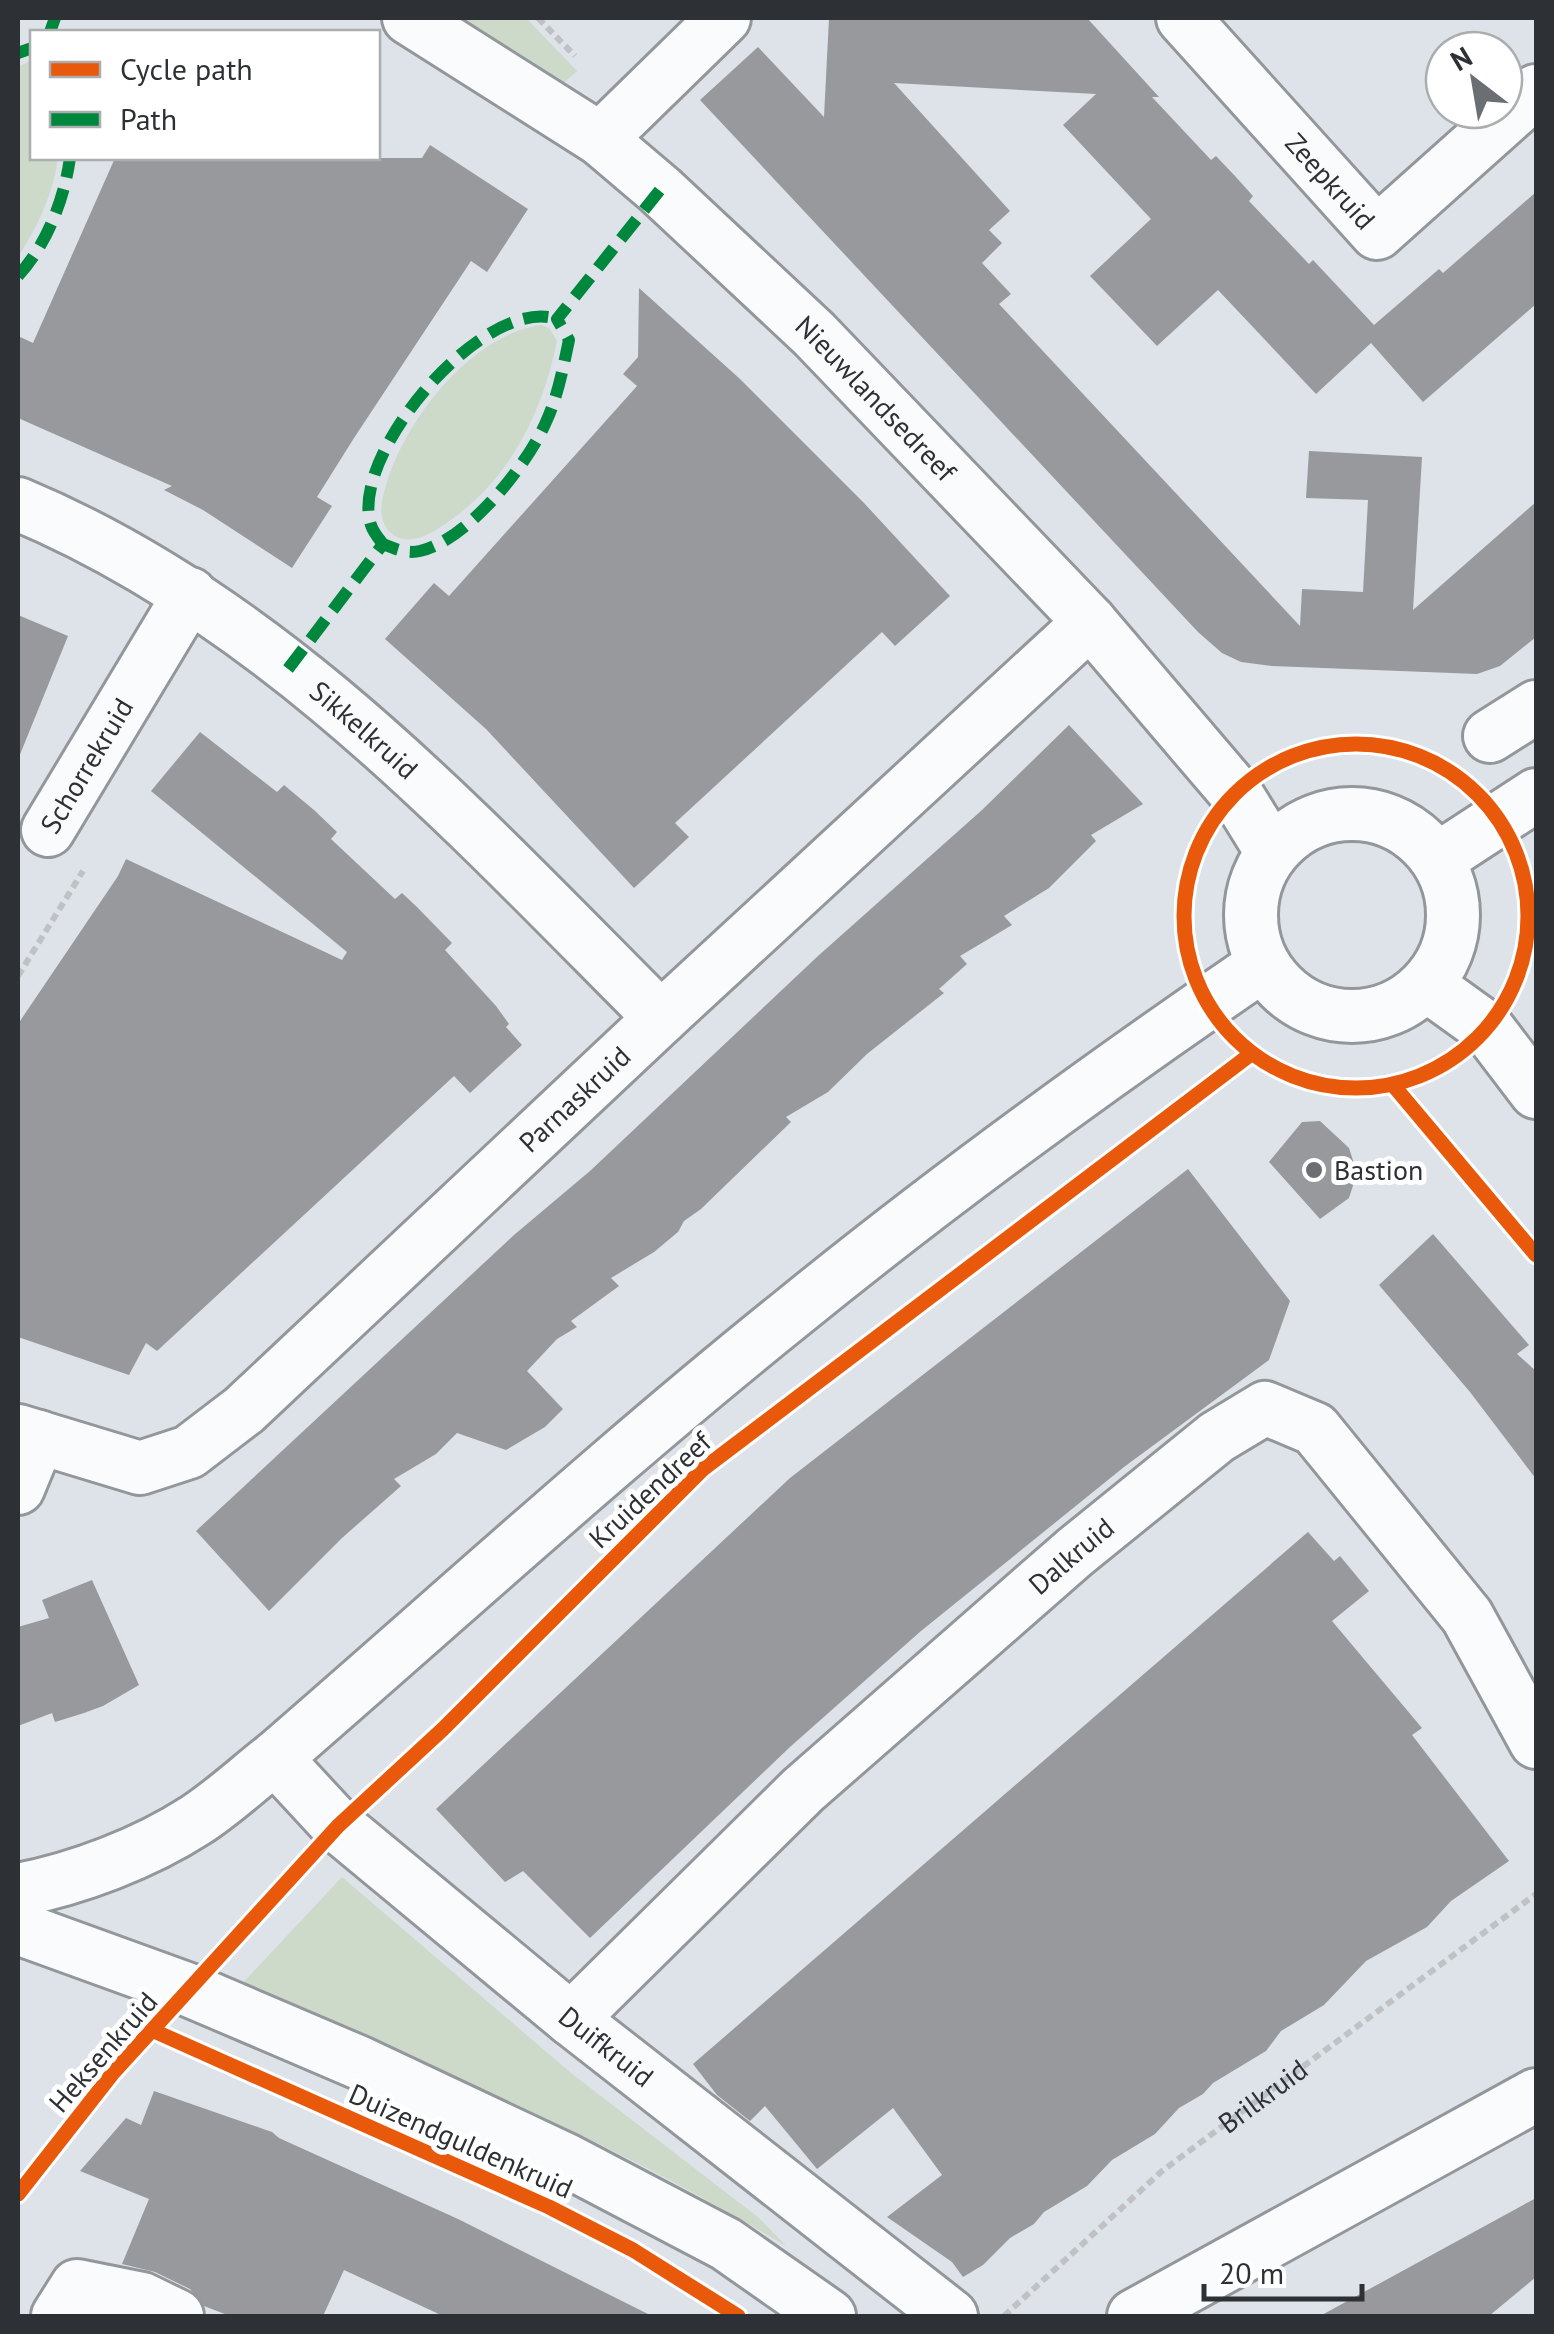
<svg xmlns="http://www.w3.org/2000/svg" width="1554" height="2334" font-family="'PT Sans',sans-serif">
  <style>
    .green { fill: #cdd9c9 }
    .building { fill: #98999d }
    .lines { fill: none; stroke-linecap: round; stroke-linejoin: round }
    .minor-casing { stroke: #93979b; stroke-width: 58 }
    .path { stroke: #bfc1c4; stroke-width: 6; stroke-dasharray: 8 5; stroke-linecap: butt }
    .minor { stroke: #fafbfc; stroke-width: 52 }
    .quiet { stroke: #00873e; stroke-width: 12; stroke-dasharray: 25 12; stroke-linecap: butt }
    .cycleway-casing { stroke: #fff; stroke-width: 21 }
    .cycleway { stroke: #e8590c; stroke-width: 15 }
    .poi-dot { fill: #6b6f74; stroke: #fff; stroke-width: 4 }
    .labels { text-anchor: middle; stroke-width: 10; stroke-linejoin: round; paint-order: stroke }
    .street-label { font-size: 28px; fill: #2d3135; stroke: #fff }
    .poi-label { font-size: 28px; fill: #2d3135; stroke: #fff; text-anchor: start }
  </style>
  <rect width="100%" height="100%" fill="#dde3e8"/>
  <!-- green -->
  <g class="green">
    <path d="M 452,18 L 526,18 L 577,71 L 558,88 Z"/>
    <path d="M 32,60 L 32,158 L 58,158 C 53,194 38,226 18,257 L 18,67 Z"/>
    <path d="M 541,325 L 549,328 L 557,341 C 541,418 507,485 439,528 C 423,538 405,546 390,532 C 376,517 382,499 387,482 C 407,418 471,335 541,325 Z"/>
    <path d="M 342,1877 L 571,2073 L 759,2218 L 786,2246 C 613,2141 426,2062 239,1987 Z"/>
  </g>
  <!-- building -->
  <g class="building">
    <path d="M 829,18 L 1087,18 L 1159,97 L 1152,97 L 1211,160 L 1216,156 L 1235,176 L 1253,196 L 1249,201 L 1309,264 L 1313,260 L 1374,325 L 1439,269 L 1443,273 L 1536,192 L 1536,304 L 1423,402 L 1371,343 L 1316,394 L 1218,290 L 1157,346 L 1090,276 L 1151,219 L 1063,125 L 1096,94 L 894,83 L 1010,211 L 989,230 L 1002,243 L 982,263 L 1011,294 L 999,304 L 1300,626 L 1302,589 L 1363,592 L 1368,500 L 1306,498 L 1309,451 L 1422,457 L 1413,610 L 1536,502 L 1536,637 L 1500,666 L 1477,674 L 1272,666 L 1241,662 L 1222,653 L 1198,632 L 700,100 L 758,47 L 824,117 Z"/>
    <path d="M 430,145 L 528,209 L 487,272 L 471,261 L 354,438 L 317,497 L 332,506 L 292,568 L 203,510 L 164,490 L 172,486 L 18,418 L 18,336 L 33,343 L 115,158 L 422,158 Z"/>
    <path d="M 639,288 L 740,379 L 864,503 L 950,596 L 895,646 L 882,632 L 700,800 L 675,823 L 689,837 L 634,888 L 486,729 L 385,639 L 434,583 L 449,596 L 637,386 L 623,374 L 638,357 Z"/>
    <path d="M 18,615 L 68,636 L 19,757 L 18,757 Z"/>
    <path d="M 1069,725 L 1143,804 L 1091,835 L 1096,841 L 1049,888 L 1004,916 L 1012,925 L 960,956 L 967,964 L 939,989 L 944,993 L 867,1054 L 828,1092 L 786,1117 L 791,1122 L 701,1209 L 684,1221 L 678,1232 L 654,1252 L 611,1278 L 619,1286 L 571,1321 L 577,1327 L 557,1339 L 527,1371 L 563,1409 L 545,1427 L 506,1450 L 457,1433 L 436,1454 L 394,1479 L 401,1486 L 342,1538 L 269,1611 L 196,1531 L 514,1235 L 590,1171 L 818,956 L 982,810 Z"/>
    <path d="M 200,732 L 277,792 L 284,785 L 314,810 L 337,832 L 331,839 L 395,899 L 402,893 L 417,907 L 452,943 L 445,950 L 496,1006 L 509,1024 L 506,1027 L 522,1045 L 470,1093 L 454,1076 L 157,1351 L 146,1343 L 129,1375 L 18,1337 L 18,1024 L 118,876 L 126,859 L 342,960 L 347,952 L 151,791 Z"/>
    <path d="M 1320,1121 L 1349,1148 L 1357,1173 L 1349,1198 L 1320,1219 L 1269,1162 L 1302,1122 Z"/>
    <path d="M 1188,1169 L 1290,1301 L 1269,1360 L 1124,1467 L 921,1631 L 790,1747 L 590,1938 L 523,1871 L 505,1882 L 436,1809 L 790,1478 Z"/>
    <path d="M 1433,1234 L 1529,1345 L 1517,1354 L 1536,1371 L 1536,1479 L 1470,1392 L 1379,1285 Z"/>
    <path d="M 1308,1532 L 1334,1561 L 1340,1556 L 1369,1591 L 1332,1621 L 1422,1728 L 1412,1735 L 1509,1861 L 1451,1901 L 1427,1927 L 1366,1961 L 1324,2005 L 1281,2031 L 1266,2051 L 1213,2083 L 1203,2094 L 1179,2108 L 1155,2134 L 1112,2160 L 1087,2186 L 1044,2212 L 1034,2224 L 1010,2238 L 983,2265 L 963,2277 L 952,2262 L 887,2217 L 942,2175 L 893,2108 L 817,2169 L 765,2106 L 750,2121 L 717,2095 L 693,2064 Z"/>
    <path d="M 92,1580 L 139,1685 L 103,1706 L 84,1713 L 55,1722 L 52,1713 L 18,1726 L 18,1627 L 49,1618 L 42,1600 Z"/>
    <path d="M 154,2091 L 272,2132 L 279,2138 L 458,2219 L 652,2316 L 443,2316 L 344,2270 L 323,2316 L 230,2316 L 204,2306 L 190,2289 L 155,2272 L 122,2264 L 149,2199 L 80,2171 L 126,2118 L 141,2125 Z"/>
    <path d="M 1536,2198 L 1536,2277 L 1489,2316 L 1320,2316 Z"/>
  </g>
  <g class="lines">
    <defs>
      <g id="minor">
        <path id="s2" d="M 409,18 L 600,139 L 660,190 L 814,334 L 1090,622 L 1235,792 L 1272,852"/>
        <path id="s3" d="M 1183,18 L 1377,233 L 1536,91"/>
        <path d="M 600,139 L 724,18"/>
        <path id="s4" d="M 18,504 C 275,611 468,825 661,1018"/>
        <path d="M 1490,736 L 1536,707"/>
        <circle cx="1352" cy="915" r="101"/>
        <path id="s5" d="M 48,830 L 190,594"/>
        <path d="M 1438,859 L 1536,795"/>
        <path d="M 1427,985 L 1488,1029 L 1536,1092"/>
        <path id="s6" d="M 18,1431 L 140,1468 L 189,1452 L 244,1410 L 661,1018 L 1090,622"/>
        <path d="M 18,1488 L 39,1437"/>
        <path id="s7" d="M 275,1758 L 338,1826 L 571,2019 L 951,2316"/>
        <path d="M 18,1890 C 77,1879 145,1853 196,1820 C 224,1802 249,1778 275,1758 C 447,1609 615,1455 792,1313 C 943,1190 1100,1076 1261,966"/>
        <path d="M 18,1928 L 189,1990 L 360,2063 L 566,2160 L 726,2244 L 829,2316"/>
        <path id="s8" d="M 571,2019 L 803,1790 L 1075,1552 L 1217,1437 L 1265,1408 L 1315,1429 L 1467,1616 L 1536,1742"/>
        <path d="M 58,2316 L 77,2286 L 142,2299 L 177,2316"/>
        <path d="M 1134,2316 L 1536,2095"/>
      </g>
    </defs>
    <!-- minor casing -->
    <use href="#minor" class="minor-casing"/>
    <!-- path -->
    <g class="path">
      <path d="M 538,18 L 575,56"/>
      <path d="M 18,976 L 83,871"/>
      <path id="s1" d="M 1004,2316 L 1162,2171 L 1536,1894"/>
    </g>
    <!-- minor -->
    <use href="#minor" class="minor"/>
    <!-- quiet -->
    <g class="quiet">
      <path d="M 50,32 L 55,18"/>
      <path d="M 18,53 L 32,48"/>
      <path d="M 18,276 C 47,244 64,200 70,158"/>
      <path d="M 383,544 C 379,539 373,532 371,525 C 348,456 483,295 557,319"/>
      <path d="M 288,669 L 383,544 C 395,549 407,554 420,551 C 468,540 528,464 546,422 C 558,396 563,368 569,340 L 557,319 L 660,190"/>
    </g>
    <defs>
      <g id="cycleway">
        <circle cx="1356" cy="916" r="172"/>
        <path d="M 1393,1085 L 1536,1255"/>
        <path d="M 154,2031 L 549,2207 L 633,2250 L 738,2316"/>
        <path d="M 18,2194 L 112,2074 L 338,1826 L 443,1729 L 703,1469 L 1251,1054"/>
      </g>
    </defs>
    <!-- cycleway casing -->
    <use href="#cycleway" class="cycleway-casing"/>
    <!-- cycleway -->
    <use href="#cycleway" class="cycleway"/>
  </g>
  <!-- markers -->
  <circle class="poi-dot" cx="1314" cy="1170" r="10"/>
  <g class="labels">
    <!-- street labels -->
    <g class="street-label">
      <text dy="10" stroke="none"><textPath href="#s3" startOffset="220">Zeepkruid</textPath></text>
      <text dy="10" stroke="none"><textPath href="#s2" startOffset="605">Nieuwlandsedreef</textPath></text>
      <text dy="10" stroke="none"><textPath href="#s4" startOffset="415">Sikkelkruid</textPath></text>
      <text dy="10" stroke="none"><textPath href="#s5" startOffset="75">Schorrekruid</textPath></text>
      <text dy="10" stroke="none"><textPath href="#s6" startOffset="702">Parnaskruid</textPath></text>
      <text transform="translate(650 1490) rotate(-43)" y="10">Kruidendreef</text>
      <text dy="10" stroke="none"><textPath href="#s8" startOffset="682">Dalkruid</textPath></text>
      <text dy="10" stroke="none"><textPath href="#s7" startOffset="440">Duifkruid</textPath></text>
      <text transform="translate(103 2052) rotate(-49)" y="10">Heksenkruid</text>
      <text dy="10" stroke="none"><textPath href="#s1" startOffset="340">Brilkruid</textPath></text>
      <text transform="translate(461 2141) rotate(24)" y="10">Duizendguldenkruid</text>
    </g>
    <!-- poi labels -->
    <g class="poi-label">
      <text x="1334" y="1180">Bastion</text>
    </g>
  </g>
  <!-- border -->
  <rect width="1554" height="2334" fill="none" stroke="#2d3135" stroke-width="40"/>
  <!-- legend -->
  <rect x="30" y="30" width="350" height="130" fill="#ffffff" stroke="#abadae" stroke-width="2.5"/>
  <rect x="50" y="62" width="50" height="15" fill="#e8590c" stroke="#abadae" stroke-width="2.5"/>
  <text x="120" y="80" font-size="30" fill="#2d3135">Cycle path</text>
  <rect x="50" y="112" width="50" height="15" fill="#00873e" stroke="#abadae" stroke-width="2.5"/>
  <text x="120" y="130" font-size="30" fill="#2d3135">Path</text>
  <!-- north arrow -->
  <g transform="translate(1474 80) rotate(329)"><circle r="48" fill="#ffffff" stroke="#abadae" stroke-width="2.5"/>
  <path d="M0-8L18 38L0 25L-18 38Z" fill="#6b6f74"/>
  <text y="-15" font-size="28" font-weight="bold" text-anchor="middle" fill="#2d3135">N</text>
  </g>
  <!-- scale -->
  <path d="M1204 2284v15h158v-15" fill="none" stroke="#2d3135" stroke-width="5"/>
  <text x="1219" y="2284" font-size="30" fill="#2d3135" stroke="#ffffff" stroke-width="8" paint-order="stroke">20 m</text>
</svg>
